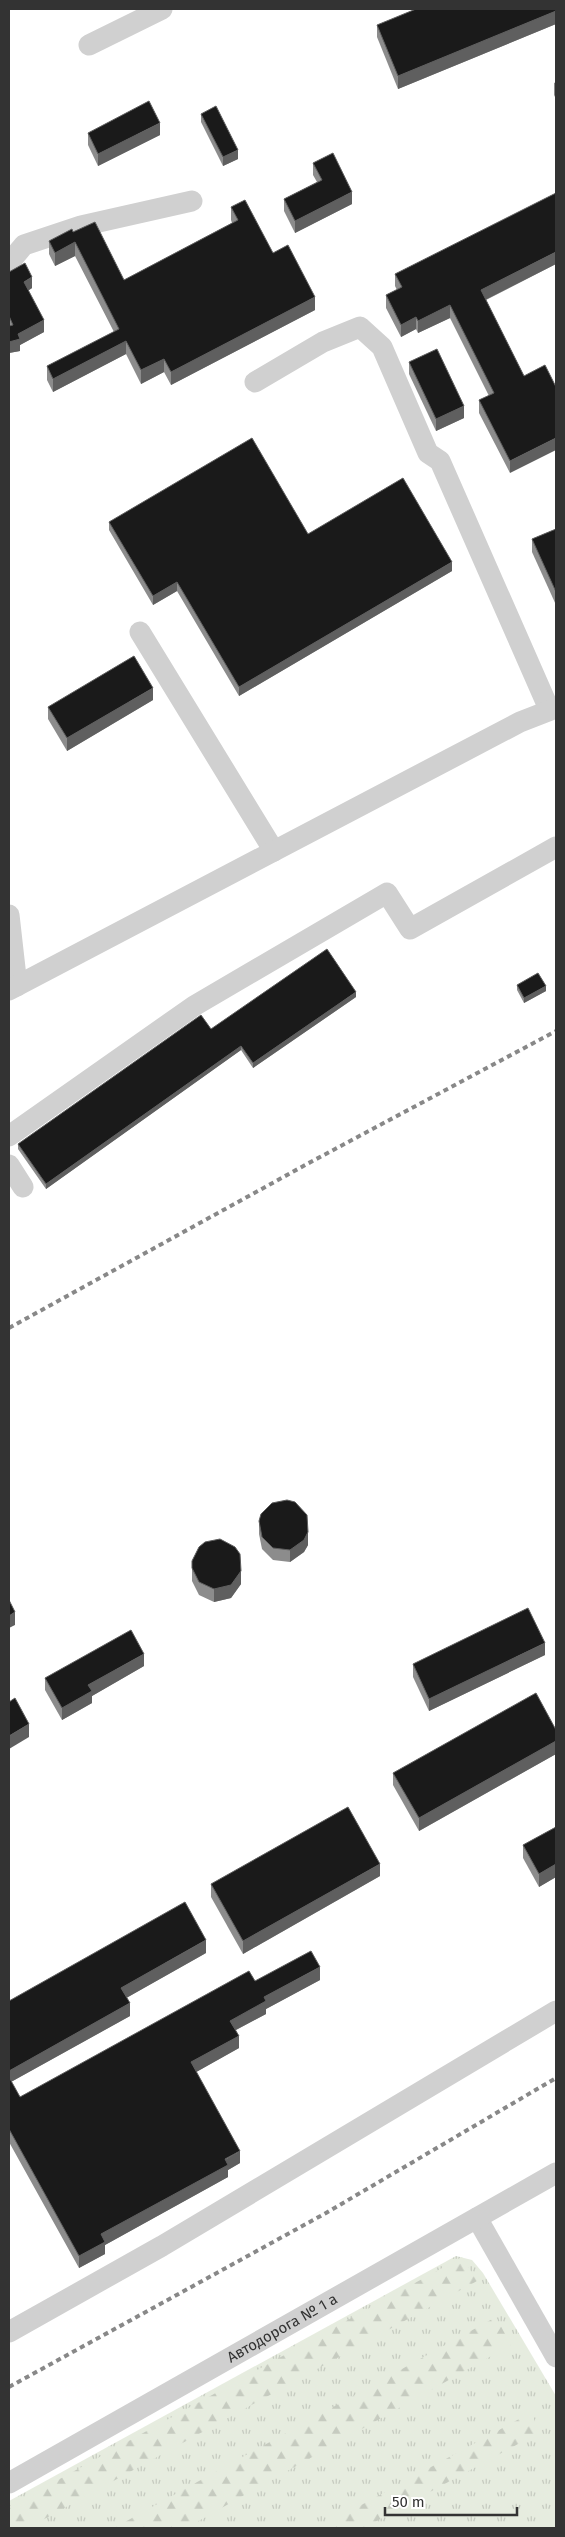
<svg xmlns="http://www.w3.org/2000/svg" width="565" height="2537" font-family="'Fira Sans',sans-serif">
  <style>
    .grass { fill: url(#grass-tufts) }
    .forest { fill: url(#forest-firs) }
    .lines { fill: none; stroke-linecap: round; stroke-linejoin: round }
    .minor { stroke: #d0d0d0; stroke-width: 21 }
    .rail { stroke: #888; stroke-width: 4; stroke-dasharray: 5 4; stroke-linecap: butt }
    .wall { fill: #8c8c8c }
    .shaded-wall { fill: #5f5f5f }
    .building { fill: #1a1a1a; stroke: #5f5f5f }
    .labels { text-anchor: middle; stroke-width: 5; stroke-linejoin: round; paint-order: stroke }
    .street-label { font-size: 15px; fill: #333; stroke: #fff }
  </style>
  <defs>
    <pattern id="grass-tufts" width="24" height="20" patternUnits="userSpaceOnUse" patternTransform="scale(1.25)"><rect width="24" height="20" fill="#e6ecdf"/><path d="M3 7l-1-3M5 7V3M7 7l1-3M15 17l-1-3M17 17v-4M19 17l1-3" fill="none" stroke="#c6cbc0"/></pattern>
    <pattern id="forest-firs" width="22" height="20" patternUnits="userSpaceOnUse" patternTransform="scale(1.25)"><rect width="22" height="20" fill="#e6ecdf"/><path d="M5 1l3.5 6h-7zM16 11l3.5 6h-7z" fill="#c6cbc0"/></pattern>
  </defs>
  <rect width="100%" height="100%" fill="#fff"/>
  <!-- grass -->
  <path class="grass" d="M 456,2256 L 472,2260 L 483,2273 L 556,2396 L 556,2528 L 9,2528 L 9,2501 Z"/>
  <!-- forest -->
  <g class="forest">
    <path d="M 462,2257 L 477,2281 L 28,2528 L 9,2528 L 9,2507 Z"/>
    <path d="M 496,2317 L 511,2345 L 186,2528 L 114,2528 Z"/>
    <path d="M 532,2412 L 538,2433 L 364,2528 L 319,2528 Z"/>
  </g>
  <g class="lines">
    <!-- minor -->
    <g class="minor">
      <path d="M 89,45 L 162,9"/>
      <path d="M 9,263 L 24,245 L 81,226 L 192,201"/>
      <path d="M 255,382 L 323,342 L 360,327 L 382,347 L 428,453 L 440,461 L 549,709"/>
      <path d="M 140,632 L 274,851"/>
      <path d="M 9,915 L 17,986"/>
      <path d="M 9,990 L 520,722 L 556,708"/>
      <path d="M 9,1136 L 194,1006 L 387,893 L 410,929 L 556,847"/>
      <path d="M 9,1165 L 23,1187"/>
      <path d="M 477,2218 L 556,2357"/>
      <path d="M 9,2332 L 162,2246 L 556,2011"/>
      <path id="s1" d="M 9,2483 L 556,2173"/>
    </g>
    <!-- rail -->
    <g class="rail">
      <path d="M 9,1328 L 307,1164 L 556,1031"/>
      <path d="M 9,2387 L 326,2213 L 556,2078"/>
    </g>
  </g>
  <!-- wall -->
  <g class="wall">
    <path d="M 556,9 L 556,24 L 398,89 L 377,37 L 377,25 Z"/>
    <path d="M 556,82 L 556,99 L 554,95 L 554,83 Z"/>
    <path d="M 201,114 L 238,159 L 223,166 L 201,122 Z"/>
    <path d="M 88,133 L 160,135 L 98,166 L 88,145 Z"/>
    <path d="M 313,163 L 352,204 L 295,233 L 284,211 L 284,199 L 317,182 L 313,175 Z"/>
    <path d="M 231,207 L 273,253 L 315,310 L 171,385 L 164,372 L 141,384 L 126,354 L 53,392 L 47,380 L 47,366 L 114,332 L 75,256 L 55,266 L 49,254 L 49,241 L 73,232 L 124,280 L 232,223 L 231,220 Z"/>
    <path d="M 556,264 L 486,300 L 524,376 L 510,473 L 479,413 L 479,400 L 489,396 L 450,318 L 418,333 L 416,329 L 401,337 L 386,308 L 386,295 L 397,290 L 395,286 L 395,274 Z"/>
    <path d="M 9,272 L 32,288 L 28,291 L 44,332 L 20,345 L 20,351 L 9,353 Z"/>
    <path d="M 409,362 L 464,418 L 436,431 L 409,374 Z"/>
    <path d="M 109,522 L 308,534 L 452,571 L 239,696 L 177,591 L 153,605 L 109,530 Z"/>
    <path d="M 556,529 L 556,605 L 532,552 L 532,539 Z"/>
    <path d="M 153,700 L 67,751 L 48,719 L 48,707 Z"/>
    <path d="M 517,985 L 546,991 L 524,1003 L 517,990 Z"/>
    <path d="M 356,997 L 253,1068 L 241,1050 L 46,1189 L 18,1149 L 18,1144 L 211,1029 Z"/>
    <path d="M 259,1521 L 308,1545 L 304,1552 L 290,1562 L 273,1560 L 262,1549 L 259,1534 Z"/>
    <path d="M 192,1561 L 241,1584 L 231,1598 L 214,1602 L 199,1595 L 192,1581 Z"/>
    <path d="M 545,1655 L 429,1711 L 413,1677 L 413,1664 Z"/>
    <path d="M 144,1666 L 92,1696 L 92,1703 L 62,1720 L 45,1690 L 45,1678 Z"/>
    <path d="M 556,1730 L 556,1754 L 419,1831 L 393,1785 L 393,1773 Z"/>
    <path d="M 556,1827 L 556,1877 L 539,1887 L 523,1858 L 523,1845 Z"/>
    <path d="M 380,1876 L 243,1954 L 211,1897 L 211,1884 Z"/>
    <path d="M 206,1953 L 126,1998 L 130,2016 L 11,2082 L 20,2097 L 255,1981 L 320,1980 L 266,2009 L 266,2014 L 236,2030 L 239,2048 L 196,2072 L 240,2163 L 228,2170 L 228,2177 L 105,2245 L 105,2254 L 79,2268 L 9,2142 L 9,2001 Z"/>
  </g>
  <!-- shaded-wall -->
  <g class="shaded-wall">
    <path d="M 556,11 L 556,24 L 398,89 L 398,76 Z"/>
    <path d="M 160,123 L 160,135 L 98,166 L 98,154 Z"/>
    <path d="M 238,150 L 238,159 L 223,166 L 223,157 Z"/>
    <path d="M 352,192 L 352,204 L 295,233 L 295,221 Z"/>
    <path d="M 75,242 L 75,256 L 55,266 L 55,253 Z"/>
    <path d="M 556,252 L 556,264 L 481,302 L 481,290 Z"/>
    <path d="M 32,277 L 32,288 L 24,293 L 24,282 Z"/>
    <path d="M 315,297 L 315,310 L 171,385 L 171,372 Z"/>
    <path d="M 450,305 L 450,318 L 418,333 L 418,321 Z"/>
    <path d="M 416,317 L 416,329 L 401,337 L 401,325 Z"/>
    <path d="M 44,320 L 44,332 L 20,345 L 20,351 L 9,353 L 9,342 L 18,334 Z"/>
    <path d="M 126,341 L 126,354 L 53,392 L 53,379 Z"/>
    <path d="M 164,359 L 164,372 L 141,384 L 141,370 Z"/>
    <path d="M 464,406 L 464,418 L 436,431 L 436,419 Z"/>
    <path d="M 556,438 L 556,450 L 510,473 L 510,461 Z"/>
    <path d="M 452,562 L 452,571 L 239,696 L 239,687 Z"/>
    <path d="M 177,582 L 177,591 L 153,605 L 153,596 Z"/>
    <path d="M 153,688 L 153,700 L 67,751 L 67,738 Z"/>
    <path d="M 546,986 L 546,991 L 524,1003 L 524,998 Z"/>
    <path d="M 356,992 L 356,997 L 253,1068 L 253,1063 Z"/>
    <path d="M 241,1046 L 241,1050 L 46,1189 L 46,1184 Z"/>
    <path d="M 308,1532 L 308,1545 L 304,1552 L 290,1562 L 290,1550 Z"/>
    <path d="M 241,1571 L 241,1584 L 231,1598 L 214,1602 L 214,1589 Z"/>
    <path d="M 15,1612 L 15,1625 L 9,1628 L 9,1616 Z"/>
    <path d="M 545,1643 L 545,1655 L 429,1711 L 429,1699 Z"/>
    <path d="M 144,1654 L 144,1666 L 92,1696 L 92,1703 L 62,1720 L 62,1708 L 88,1685 Z"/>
    <path d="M 29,1724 L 29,1737 L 9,1749 L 9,1736 Z"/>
    <path d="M 556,1741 L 556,1754 L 419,1831 L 419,1818 Z"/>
    <path d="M 380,1864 L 380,1876 L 243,1954 L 243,1941 Z"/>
    <path d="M 556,1864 L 556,1877 L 539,1887 L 539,1874 Z"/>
    <path d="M 206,1940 L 206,1953 L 121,2001 L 121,1988 Z"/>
    <path d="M 320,1967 L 320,1980 L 266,2009 L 266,2014 L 230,2033 L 230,2021 L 264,1997 Z"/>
    <path d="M 130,2003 L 130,2016 L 9,2083 L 9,2071 Z"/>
    <path d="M 239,2036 L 239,2048 L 191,2075 L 191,2062 Z"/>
    <path d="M 240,2151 L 240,2163 L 228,2170 L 228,2177 L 105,2245 L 105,2254 L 79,2268 L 79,2256 L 101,2234 Z"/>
  </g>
  <!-- building -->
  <g class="building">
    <path d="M 416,9 L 556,9 L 556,11 L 398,76 L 377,25 Z"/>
    <path d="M 149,101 L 160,123 L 98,154 L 88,133 Z"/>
    <path d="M 216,106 L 238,150 L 223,157 L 201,114 Z"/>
    <path d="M 333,153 L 352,192 L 295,221 L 284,199 L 322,180 L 313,163 Z"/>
    <path d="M 556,193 L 556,252 L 481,290 L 524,376 L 545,365 L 556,387 L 556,438 L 510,461 L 479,400 L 494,393 L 450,305 L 418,321 L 416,317 L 401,325 L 386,295 L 402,287 L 395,274 Z"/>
    <path d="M 245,200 L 273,253 L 288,245 L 315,297 L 171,372 L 164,359 L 141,370 L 126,341 L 53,379 L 47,366 L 119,329 L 75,242 L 55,253 L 49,241 L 72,229 L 73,232 L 95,222 L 124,280 L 238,220 L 231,207 Z"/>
    <path d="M 25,263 L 32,277 L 24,282 L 44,320 L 18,334 L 20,339 L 9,342 L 9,326 L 13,325 L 9,316 L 9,272 Z"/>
    <path d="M 437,349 L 464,406 L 436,419 L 409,362 Z"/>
    <path d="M 252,438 L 308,534 L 403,478 L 452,562 L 239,687 L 177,582 L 153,596 L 109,522 Z"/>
    <path d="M 556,529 L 556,592 L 532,539 Z"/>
    <path d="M 134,656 L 153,688 L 67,738 L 48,707 Z"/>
    <path d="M 327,949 L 356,992 L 253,1063 L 241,1046 L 46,1184 L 18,1144 L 201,1015 L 211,1029 Z"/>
    <path d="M 538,973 L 546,986 L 524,998 L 517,985 Z"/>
    <path d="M 287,1500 L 295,1502 L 307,1515 L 308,1532 L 304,1540 L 290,1550 L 273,1548 L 262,1537 L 259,1521 L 261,1514 L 272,1503 Z"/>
    <path d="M 220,1539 L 235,1547 L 240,1554 L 241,1571 L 231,1585 L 214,1589 L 199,1582 L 192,1568 L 192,1561 L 199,1547 L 205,1542 Z"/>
    <path d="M 9,1600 L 15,1612 L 9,1616 Z"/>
    <path d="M 528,1608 L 545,1643 L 429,1699 L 413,1664 Z"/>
    <path d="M 131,1630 L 144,1654 L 88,1685 L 92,1691 L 62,1708 L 45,1678 Z"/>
    <path d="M 536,1693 L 556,1730 L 556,1741 L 419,1818 L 393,1773 Z"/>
    <path d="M 15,1698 L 29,1724 L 9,1736 L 9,1702 Z"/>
    <path d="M 348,1807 L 380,1864 L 243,1941 L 211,1884 Z"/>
    <path d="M 556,1827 L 556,1864 L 539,1874 L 523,1845 Z"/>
    <path d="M 185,1902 L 206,1940 L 121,1988 L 130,2003 L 9,2071 L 9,2001 Z"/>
    <path d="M 311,1951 L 320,1967 L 264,1997 L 266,2001 L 230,2021 L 239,2036 L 191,2062 L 240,2151 L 225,2159 L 228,2165 L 101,2234 L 105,2242 L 79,2256 L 9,2129 L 9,2077 L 20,2097 L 249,1971 L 255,1981 Z"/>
  </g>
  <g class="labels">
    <!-- street labels -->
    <g class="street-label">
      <text dy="5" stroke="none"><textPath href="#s1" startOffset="314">Автодорога № 1 а</textPath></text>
    </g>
  </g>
  <!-- border -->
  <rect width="565" height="2537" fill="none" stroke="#333333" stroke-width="20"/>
  <!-- scale -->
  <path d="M385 2507v8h132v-8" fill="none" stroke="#333333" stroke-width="2.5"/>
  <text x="392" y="2507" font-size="15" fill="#333333" stroke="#ffffff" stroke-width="4" paint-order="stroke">50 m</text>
</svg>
